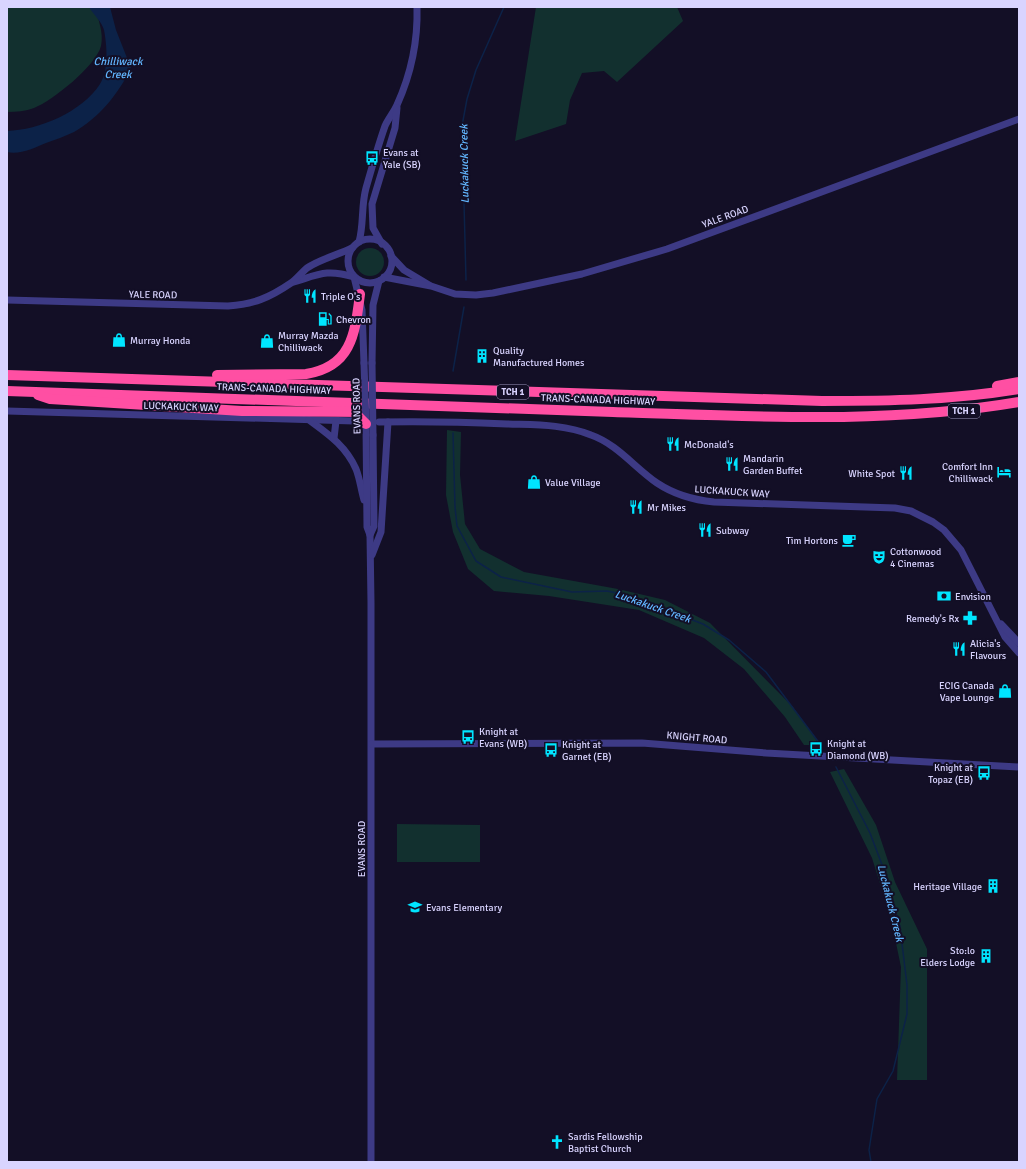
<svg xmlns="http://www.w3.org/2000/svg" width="1026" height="1169" font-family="Signika,sans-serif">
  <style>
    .green { fill: #12302f }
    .water { fill: #0c2248 }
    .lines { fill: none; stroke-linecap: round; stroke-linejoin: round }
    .stream { stroke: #0c2248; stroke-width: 1.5 }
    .tertiary { stroke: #3d3a85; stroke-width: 7 }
    .motorway { stroke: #ff4fa3; stroke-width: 10 }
    .tertiary-bridge { stroke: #3d3a85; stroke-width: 7 }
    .motorway-bridge { stroke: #ff4fa3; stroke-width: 10 }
    .labels { text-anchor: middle; stroke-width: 4; stroke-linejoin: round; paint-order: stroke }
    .shield { fill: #130f26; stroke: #9e99be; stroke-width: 1 }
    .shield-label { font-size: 9px; font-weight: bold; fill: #d9d4ff }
    .poi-label { font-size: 10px; fill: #d9d4ff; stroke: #130f26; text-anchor: start }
    .street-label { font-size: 10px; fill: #d9d4ff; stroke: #130f26 }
    .water-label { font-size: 11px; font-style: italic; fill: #62b6ff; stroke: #130f26 }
  </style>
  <rect width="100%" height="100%" fill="#130f26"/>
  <!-- green -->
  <g class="green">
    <path d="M 7,7 L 95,7 C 98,19 104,33 101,46 C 96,66 52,101 34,108 C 26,111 16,112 7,112 Z"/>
    <path d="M 536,7 L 677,7 L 683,21 L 617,82 L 604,71 L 582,73 L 570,100 L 566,124 L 515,141 Z"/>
    <circle cx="370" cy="262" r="14"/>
    <path d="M 447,430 L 461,432 L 460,475 L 465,524 L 480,549 L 524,572 L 618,589 L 665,600 L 710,623 L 793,707 L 820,745 L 804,745 L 785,717 L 744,669 L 704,638 L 639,610 L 549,596 L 494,591 L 468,569 L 453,532 L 446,495 Z"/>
    <path d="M 844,769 L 876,825 L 895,882 L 927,949 L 927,1080 L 897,1080 L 901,967 L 891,919 L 872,858 L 830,772 Z"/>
    <path d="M 397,824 L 480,825 L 480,862 L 397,862 Z"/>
  </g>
  <!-- water -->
  <path class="water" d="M 89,7 L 110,7 L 116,30 L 131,68 C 119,93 99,118 74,132 C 65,136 55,140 46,143 C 34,148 20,155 7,152 L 7,131 C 39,130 82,112 100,84 C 109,70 107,46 104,30 C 102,22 93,14 89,7 Z"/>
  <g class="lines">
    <!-- stream -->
    <g class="stream">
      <path d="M 466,280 L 462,126 L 467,99 L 476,70 L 504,7"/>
      <path d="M 453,371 L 464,307"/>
      <path d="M 453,433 L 455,507 L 457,526 L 476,561 L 501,577 L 572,592 L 607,591 L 627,595 L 703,624 L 729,640 L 766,672 L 820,744"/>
      <path d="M 836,767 L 870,833 L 884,870 L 900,927 L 907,985 L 907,1014 L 893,1071 L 877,1099 L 869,1150 L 871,1162"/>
    </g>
    <!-- tertiary -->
    <g class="tertiary">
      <circle cx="370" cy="261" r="22"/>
      <path d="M 359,242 C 364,224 361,206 366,188 C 372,167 378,146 385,126 C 388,119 394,112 397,105 C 411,74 418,41 417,7"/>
      <path d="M 382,244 L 373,228 L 372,204 L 395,128 L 397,108"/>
      <path d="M 391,256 L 404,270 L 429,285"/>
      <path d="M 354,277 L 362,310 L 364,363"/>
      <path d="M 384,277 L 431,286 L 455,294 L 476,295 L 493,293 L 582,274 L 667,249 L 1019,119"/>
      <path d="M 294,282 C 320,274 327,269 354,277"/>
      <path d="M 7,300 L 228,306 C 254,304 269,298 291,283 C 297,279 301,273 307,268 C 320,259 338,255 352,248"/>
      <path d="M 372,363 L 373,305 L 379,281"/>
      <path d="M 7,411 L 354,421"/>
      <path d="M 309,420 C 328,434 346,446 356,469 C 360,479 361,490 364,500"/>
      <path d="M 379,422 C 422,421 464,422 507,424 C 535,425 564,424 591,435 C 617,444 635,468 657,483 C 675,495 693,500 714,502 L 895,508 L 911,511 L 933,522 L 944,530 L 961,550 L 1005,637 L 1019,653"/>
      <path d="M 366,424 L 367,527 L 370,535 L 371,603 L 371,1162"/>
      <path d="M 334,438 L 336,421"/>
      <path d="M 370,535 L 374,526 L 373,435"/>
      <path d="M 372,555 L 381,532 L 388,422"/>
      <path d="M 1001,624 L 1019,643"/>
      <path d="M 372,744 L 642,743 L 766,753 L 1019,767"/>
    </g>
    <!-- motorway -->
    <g class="motorway">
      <path d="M 7,375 L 822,401 C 888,401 953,400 1019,389"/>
      <path d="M 217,375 L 306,374 C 352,367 355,333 360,294"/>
      <path d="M 997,386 L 1019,382"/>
      <path d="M 7,391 C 209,397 411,406 613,412 C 748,416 885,425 1019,402"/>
      <path d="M 38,395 L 50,399 L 242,411 L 363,412"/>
    </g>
    <!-- tertiary-bridge -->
    <g class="tertiary-bridge">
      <path d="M 364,363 L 366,424"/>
      <path d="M 372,363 L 373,435"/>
    </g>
    <!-- motorway-bridge -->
    <path class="motorway-bridge" d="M 355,413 L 366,424"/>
  </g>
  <!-- icons -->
  <defs>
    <symbol id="bus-bare" viewBox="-9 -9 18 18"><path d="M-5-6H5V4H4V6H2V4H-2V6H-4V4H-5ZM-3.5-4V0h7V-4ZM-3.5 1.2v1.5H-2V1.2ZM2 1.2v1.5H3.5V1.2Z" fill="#00e5ff" stroke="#130f26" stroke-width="2.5" paint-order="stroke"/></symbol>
    <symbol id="restaurant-bare" viewBox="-9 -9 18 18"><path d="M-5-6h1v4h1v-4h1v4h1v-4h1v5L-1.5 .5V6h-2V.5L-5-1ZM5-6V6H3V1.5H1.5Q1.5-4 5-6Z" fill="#00e5ff" stroke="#130f26" stroke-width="2.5" paint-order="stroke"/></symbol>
    <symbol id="fuel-bare" viewBox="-9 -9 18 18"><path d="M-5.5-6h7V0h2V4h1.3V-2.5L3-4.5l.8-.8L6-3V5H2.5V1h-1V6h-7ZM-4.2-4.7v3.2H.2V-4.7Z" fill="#00e5ff" stroke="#130f26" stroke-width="2.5" paint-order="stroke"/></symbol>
    <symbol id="shop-bare" viewBox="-9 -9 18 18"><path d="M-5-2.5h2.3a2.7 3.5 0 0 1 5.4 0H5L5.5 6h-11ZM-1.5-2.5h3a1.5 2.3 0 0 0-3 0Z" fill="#00e5ff" stroke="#130f26" stroke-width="2.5" paint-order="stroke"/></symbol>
    <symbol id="building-bare" viewBox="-9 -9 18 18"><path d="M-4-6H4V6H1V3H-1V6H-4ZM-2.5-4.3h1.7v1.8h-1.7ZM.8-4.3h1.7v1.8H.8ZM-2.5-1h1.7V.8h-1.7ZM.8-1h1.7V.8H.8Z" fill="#00e5ff" stroke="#130f26" stroke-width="2.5" paint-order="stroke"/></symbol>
    <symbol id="hotel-bare" viewBox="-9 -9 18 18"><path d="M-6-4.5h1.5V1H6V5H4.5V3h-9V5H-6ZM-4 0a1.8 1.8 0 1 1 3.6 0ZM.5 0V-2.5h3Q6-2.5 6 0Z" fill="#00e5ff" stroke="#130f26" stroke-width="2.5" paint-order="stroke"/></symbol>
    <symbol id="cafe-bare" viewBox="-9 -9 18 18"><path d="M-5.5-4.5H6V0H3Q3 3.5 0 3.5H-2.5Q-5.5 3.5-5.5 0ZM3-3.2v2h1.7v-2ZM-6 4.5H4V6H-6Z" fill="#00e5ff" stroke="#130f26" stroke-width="2.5" paint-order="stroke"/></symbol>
    <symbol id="theatre-bare" viewBox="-9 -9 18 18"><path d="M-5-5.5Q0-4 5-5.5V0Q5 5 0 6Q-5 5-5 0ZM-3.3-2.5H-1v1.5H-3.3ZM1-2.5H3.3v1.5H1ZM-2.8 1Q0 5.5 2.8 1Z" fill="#00e5ff" stroke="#130f26" stroke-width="2.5" paint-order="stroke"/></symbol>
    <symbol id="bank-bare" viewBox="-9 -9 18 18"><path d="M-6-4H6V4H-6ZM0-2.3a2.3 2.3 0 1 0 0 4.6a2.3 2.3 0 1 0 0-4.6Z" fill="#00e5ff" stroke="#130f26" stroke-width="2.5" paint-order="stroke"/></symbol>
    <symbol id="pharmacy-bare" viewBox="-9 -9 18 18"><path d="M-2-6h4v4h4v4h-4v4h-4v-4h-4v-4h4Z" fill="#00e5ff" stroke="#130f26" stroke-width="2.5" paint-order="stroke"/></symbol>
    <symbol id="school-bare" viewBox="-9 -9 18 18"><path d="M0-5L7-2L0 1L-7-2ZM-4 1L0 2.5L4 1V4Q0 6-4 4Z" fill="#00e5ff" stroke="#130f26" stroke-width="2.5" paint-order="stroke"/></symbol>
    <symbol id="church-bare" viewBox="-9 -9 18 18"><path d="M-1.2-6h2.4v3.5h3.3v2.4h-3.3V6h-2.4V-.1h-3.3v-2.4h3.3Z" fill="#00e5ff" stroke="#130f26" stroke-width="2.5" paint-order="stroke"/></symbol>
  </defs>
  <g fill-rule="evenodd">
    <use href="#bus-bare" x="362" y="148" width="20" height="20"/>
    <use href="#restaurant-bare" x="300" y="286" width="20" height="20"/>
    <use href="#fuel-bare" x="315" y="309" width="20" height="20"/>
    <use href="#shop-bare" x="109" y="330" width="20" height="20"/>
    <use href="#shop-bare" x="257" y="331" width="20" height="20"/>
    <use href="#building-bare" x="472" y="346" width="20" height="20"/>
    <use href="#restaurant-bare" x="663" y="434" width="20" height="20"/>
    <use href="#restaurant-bare" x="722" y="454" width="20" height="20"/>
    <use href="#hotel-bare" x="994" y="462" width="20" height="20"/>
    <use href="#restaurant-bare" x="896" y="463" width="20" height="20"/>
    <use href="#shop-bare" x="524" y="472" width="20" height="20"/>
    <use href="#restaurant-bare" x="626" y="497" width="20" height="20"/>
    <use href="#restaurant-bare" x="695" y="520" width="20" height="20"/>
    <use href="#cafe-bare" x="839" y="530" width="20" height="20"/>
    <use href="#theatre-bare" x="869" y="547" width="20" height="20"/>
    <use href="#bank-bare" x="934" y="586" width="20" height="20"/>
    <use href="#pharmacy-bare" x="960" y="608" width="20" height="20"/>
    <use href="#restaurant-bare" x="949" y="639" width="20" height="20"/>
    <use href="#shop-bare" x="995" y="681" width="20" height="20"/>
    <use href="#bus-bare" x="458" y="727" width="20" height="20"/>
    <use href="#bus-bare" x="806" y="739" width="20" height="20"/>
    <use href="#bus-bare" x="541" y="740" width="20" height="20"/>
    <use href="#bus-bare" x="974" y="763" width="20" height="20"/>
    <use href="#building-bare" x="983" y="876" width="20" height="20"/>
    <use href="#school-bare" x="405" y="897" width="20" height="20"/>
    <use href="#building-bare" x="976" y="946" width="20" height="20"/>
    <use href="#church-bare" x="547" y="1132" width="20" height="20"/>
  </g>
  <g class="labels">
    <!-- shield labels -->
    <g class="shield">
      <rect x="497" y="385" width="32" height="14" rx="3"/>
      <rect x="948" y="404" width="32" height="14" rx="3"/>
    </g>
    <g class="shield-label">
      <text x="513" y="395">TCH 1</text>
      <text x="964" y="414">TCH 1</text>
    </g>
    <!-- poi labels -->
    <g class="poi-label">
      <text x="383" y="156">Evans at<tspan x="383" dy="12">Yale (SB)</tspan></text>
      <text x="321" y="300">Triple O's</text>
      <text x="336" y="323">Chevron</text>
      <text x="278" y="339">Murray Mazda<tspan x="278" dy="12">Chilliwack</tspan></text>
      <text x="130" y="344">Murray Honda</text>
      <text x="493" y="354">Quality<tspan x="493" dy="12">Manufactured Homes</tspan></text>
      <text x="684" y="448">McDonald's</text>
      <text x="743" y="462">Mandarin<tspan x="743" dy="12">Garden Buffet</tspan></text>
      <text x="993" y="470" text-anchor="end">Comfort Inn<tspan x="993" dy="12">Chilliwack</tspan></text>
      <text x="895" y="477" text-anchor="end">White Spot</text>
      <text x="545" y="486">Value Village</text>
      <text x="647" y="511">Mr Mikes</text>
      <text x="716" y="534">Subway</text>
      <text x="838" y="544" text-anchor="end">Tim Hortons</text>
      <text x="890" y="555">Cottonwood<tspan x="890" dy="12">4 Cinemas</tspan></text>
      <text x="955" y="600">Envision</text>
      <text x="959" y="622" text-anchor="end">Remedy's Rx</text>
      <text x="970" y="647">Alicia's<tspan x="970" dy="12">Flavours</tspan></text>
      <text x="994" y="689" text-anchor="end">ECIG Canada<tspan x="994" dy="12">Vape Lounge</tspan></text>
      <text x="479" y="735">Knight at<tspan x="479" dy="12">Evans (WB)</tspan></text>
      <text x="827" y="747">Knight at<tspan x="827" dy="12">Diamond (WB)</tspan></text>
      <text x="562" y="748">Knight at<tspan x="562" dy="12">Garnet (EB)</tspan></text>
      <text x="973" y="771" text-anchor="end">Knight at<tspan x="973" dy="12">Topaz (EB)</tspan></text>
      <text x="982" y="890" text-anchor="end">Heritage Village</text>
      <text x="426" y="911">Evans Elementary</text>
      <text x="975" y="954" text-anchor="end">Sto:lo<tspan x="975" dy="12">Elders Lodge</tspan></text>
      <text x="568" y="1140">Sardis Fellowship<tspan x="568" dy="12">Baptist Church</tspan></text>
    </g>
    <!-- street labels -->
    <g class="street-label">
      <text transform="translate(725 216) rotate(-20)" y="4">YALE ROAD</text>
      <text transform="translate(153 294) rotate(1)" y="4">YALE ROAD</text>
      <text transform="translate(274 388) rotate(2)" y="4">TRANS-CANADA HIGHWAY</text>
      <text transform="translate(598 399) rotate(2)" y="4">TRANS-CANADA HIGHWAY</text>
      <text transform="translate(181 406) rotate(2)" y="4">LUCKAKUCK WAY</text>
      <text transform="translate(356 406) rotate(-91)" y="4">EVANS ROAD</text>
      <text transform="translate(732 491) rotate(4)" y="4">LUCKAKUCK WAY</text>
      <text transform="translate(697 737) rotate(5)" y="4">KNIGHT ROAD</text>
      <text transform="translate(361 849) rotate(-90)" y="4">EVANS ROAD</text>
    </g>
    <!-- water labels -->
    <g class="water-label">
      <text x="118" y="65">Chilliwack<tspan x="118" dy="13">Creek</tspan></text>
      <text transform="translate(464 164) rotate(-91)" y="4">Luckakuck Creek</text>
      <text transform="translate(653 606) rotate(19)" y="4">Luckakuck Creek</text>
      <text transform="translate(891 903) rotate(76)" y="4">Luckakuck Creek</text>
    </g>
  </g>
  <!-- border -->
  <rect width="1026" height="1169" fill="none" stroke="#d9d4ff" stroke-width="16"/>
</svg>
